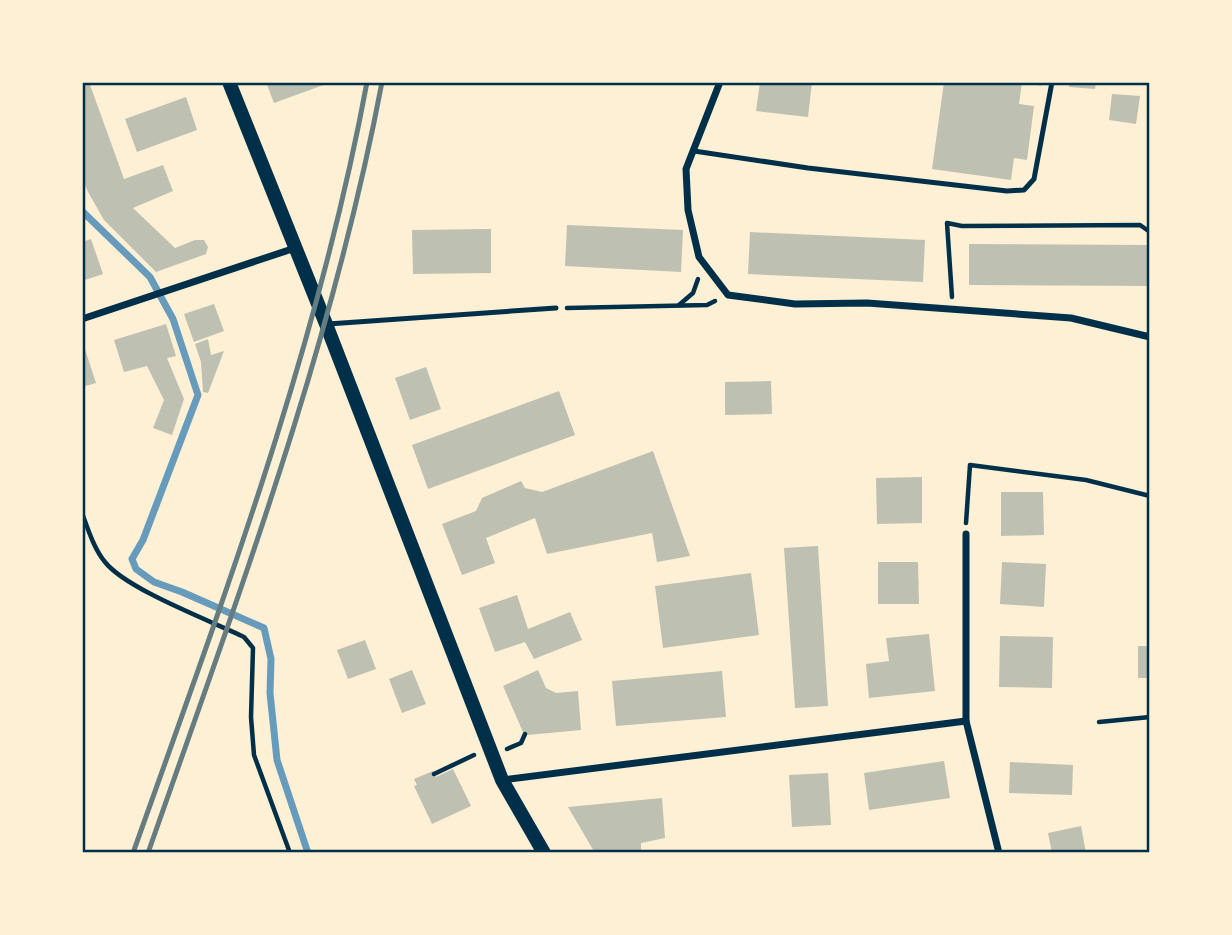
<svg xmlns="http://www.w3.org/2000/svg" width="1232" height="935" font-family="Montserrat,sans-serif">
  <style>
    .lines { fill: none; stroke-linecap: round; stroke-linejoin: round }
    .stream { stroke: #669bbc; stroke-width: 7 }
    .building { fill: #bec0b2 }
    .path { stroke: #003049; stroke-width: 4.5 }
    .service { stroke: #003049; stroke-width: 5 }
    .minor { stroke: #003049; stroke-width: 7 }
    .secondary { stroke: #003049; stroke-width: 14 }
    .rail { stroke: #657d81; stroke-width: 5 }
    .neatline { fill: none; stroke: #003049; stroke-width: 2.5 }
  </style>
  <rect width="100%" height="100%" fill="#fdf0d5"/>
  <g class="lines">
    <!-- stream -->
    <path class="stream" d="M 82,211 L 150,277 L 173,319 L 198,395 L 143,540 L 132,559 L 136,569 L 154,582 L 182,592 L 264,628 L 271,659 L 270,693 L 277,760 L 308,853"/>
  </g>
  <!-- building -->
  <g class="building">
    <path d="M 82,82 L 89,82 L 124,179 L 163,165 L 173,191 L 133,208 L 175,248 L 195,240 L 204,240 L 208,247 L 206,254 L 156,272 L 104,220 L 88,192 L 82,178 Z"/>
    <path d="M 266,82 L 329,82 L 329,83 L 274,103 Z"/>
    <path d="M 760,82 L 812,82 L 808,117 L 756,111 Z"/>
    <path d="M 944,82 L 1022,82 L 1019,104 L 1034,106 L 1027,160 L 1014,158 L 1011,180 L 932,169 Z"/>
    <path d="M 1024,82 L 1041,82 L 1041,86 Z"/>
    <path d="M 1070,82 L 1096,82 L 1095,89 L 1069,87 Z"/>
    <path d="M 1112,94 L 1140,96 L 1136,124 L 1109,120 Z"/>
    <path d="M 186,97 L 197,130 L 137,152 L 125,119 Z"/>
    <path d="M 567,225 L 683,230 L 681,272 L 565,266 Z"/>
    <path d="M 491,229 L 491,273 L 413,274 L 412,230 Z"/>
    <path d="M 750,232 L 925,240 L 923,282 L 748,274 Z"/>
    <path d="M 91,239 L 103,274 L 82,281 L 82,242 Z"/>
    <path d="M 969,244 L 1150,245 L 1149,286 L 969,285 Z"/>
    <path d="M 214,304 L 224,331 L 194,342 L 184,314 Z"/>
    <path d="M 166,324 L 176,356 L 167,358 L 184,399 L 172,435 L 153,428 L 164,400 L 147,366 L 124,372 L 114,340 Z"/>
    <path d="M 208,339 L 211,355 L 224,351 L 208,393 L 203,392 L 201,362 L 195,344 Z"/>
    <path d="M 82,346 L 84,346 L 96,383 L 82,387 Z"/>
    <path d="M 426,367 L 441,409 L 410,420 L 395,378 Z"/>
    <path d="M 771,381 L 772,414 L 725,415 L 725,382 Z"/>
    <path d="M 559,391 L 575,435 L 428,489 L 412,445 Z"/>
    <path d="M 653,451 L 690,556 L 657,562 L 652,533 L 547,554 L 535,518 L 486,538 L 495,563 L 462,575 L 442,524 L 476,511 L 482,498 L 521,481 L 525,488 L 542,492 Z"/>
    <path d="M 922,477 L 922,523 L 877,524 L 876,478 Z"/>
    <path d="M 1001,492 L 1043,492 L 1044,535 L 1001,536 Z"/>
    <path d="M 818,546 L 828,706 L 795,708 L 784,548 Z"/>
    <path d="M 878,562 L 918,562 L 919,604 L 878,604 Z"/>
    <path d="M 1002,562 L 1046,564 L 1044,607 L 1000,604 Z"/>
    <path d="M 751,573 L 759,635 L 663,648 L 655,586 Z"/>
    <path d="M 517,595 L 528,629 L 570,612 L 582,640 L 534,659 L 525,642 L 495,652 L 479,608 Z"/>
    <path d="M 929,634 L 935,691 L 869,698 L 866,664 L 889,661 L 886,638 Z"/>
    <path d="M 1000,636 L 1053,637 L 1052,688 L 999,687 Z"/>
    <path d="M 365,640 L 376,669 L 348,679 L 337,650 Z"/>
    <rect x="1138" y="646" width="12" height="32"/>
    <path d="M 412,670 L 426,704 L 402,713 L 389,679 Z"/>
    <path d="M 538,670 L 546,688 L 556,693 L 578,691 L 581,730 L 528,735 L 523,732 L 503,686 Z"/>
    <path d="M 722,671 L 726,717 L 616,726 L 612,681 Z"/>
    <path d="M 944,761 L 950,798 L 869,810 L 864,773 Z"/>
    <path d="M 1010,762 L 1073,765 L 1072,795 L 1009,793 Z"/>
    <path d="M 453,769 L 471,806 L 432,824 L 414,786 L 417,785 L 414,779 L 433,771 L 436,777 Z"/>
    <path d="M 828,773 L 831,825 L 792,827 L 789,775 Z"/>
    <path d="M 662,798 L 665,838 L 641,843 L 641,853 L 595,853 L 568,807 Z"/>
    <path d="M 1081,826 L 1086,853 L 1052,853 L 1048,833 Z"/>
  </g>
  <g class="lines">
    <!-- path -->
    <g class="path">
      <path d="M 952,297 L 947,223 L 962,226 L 1140,225 L 1150,232"/>
      <path d="M 679,305 L 693,293 L 698,279"/>
      <path d="M 567,308 L 707,305 L 715,301"/>
      <path d="M 82,513 C 88,529 94,549 105,562 C 126,589 211,621 244,637 L 253,648 L 251,717 L 254,755 L 290,853"/>
      <path d="M 966,523 L 970,465 L 1086,480 L 1150,496"/>
      <path d="M 1099,722 L 1150,717"/>
      <path d="M 507,749 L 521,743 L 525,734"/>
      <path d="M 434,774 L 474,755"/>
    </g>
    <!-- service -->
    <g class="service">
      <path d="M 694,151 L 808,168 L 1007,191 L 1024,190 L 1034,179 L 1052,82"/>
      <path d="M 328,324 L 556,308"/>
    </g>
    <!-- minor -->
    <g class="minor">
      <path d="M 720,82 L 686,169 L 688,210 L 699,257 L 728,295 L 795,304 L 867,303 L 1071,318 L 1150,337"/>
      <path d="M 82,319 L 295,248"/>
      <path d="M 966,534 L 966,721 L 999,853"/>
      <path d="M 502,780 L 966,721"/>
    </g>
    <!-- secondary -->
    <path class="secondary" d="M 229,82 L 326,324 L 502,780 L 544,853"/>
    <!-- rail -->
    <g class="rail">
      <path d="M 133,853 C 223,600 318,347 367,82"/>
      <path d="M 148,853 C 237,599 332,347 382,82"/>
    </g>
  </g>
  <!-- border -->
  <rect width="1232" height="935" fill="none" stroke="#fdf0d5" stroke-width="168"/>
  <rect x="84" y="84" width="1064" height="767" class="neatline"/>
</svg>
